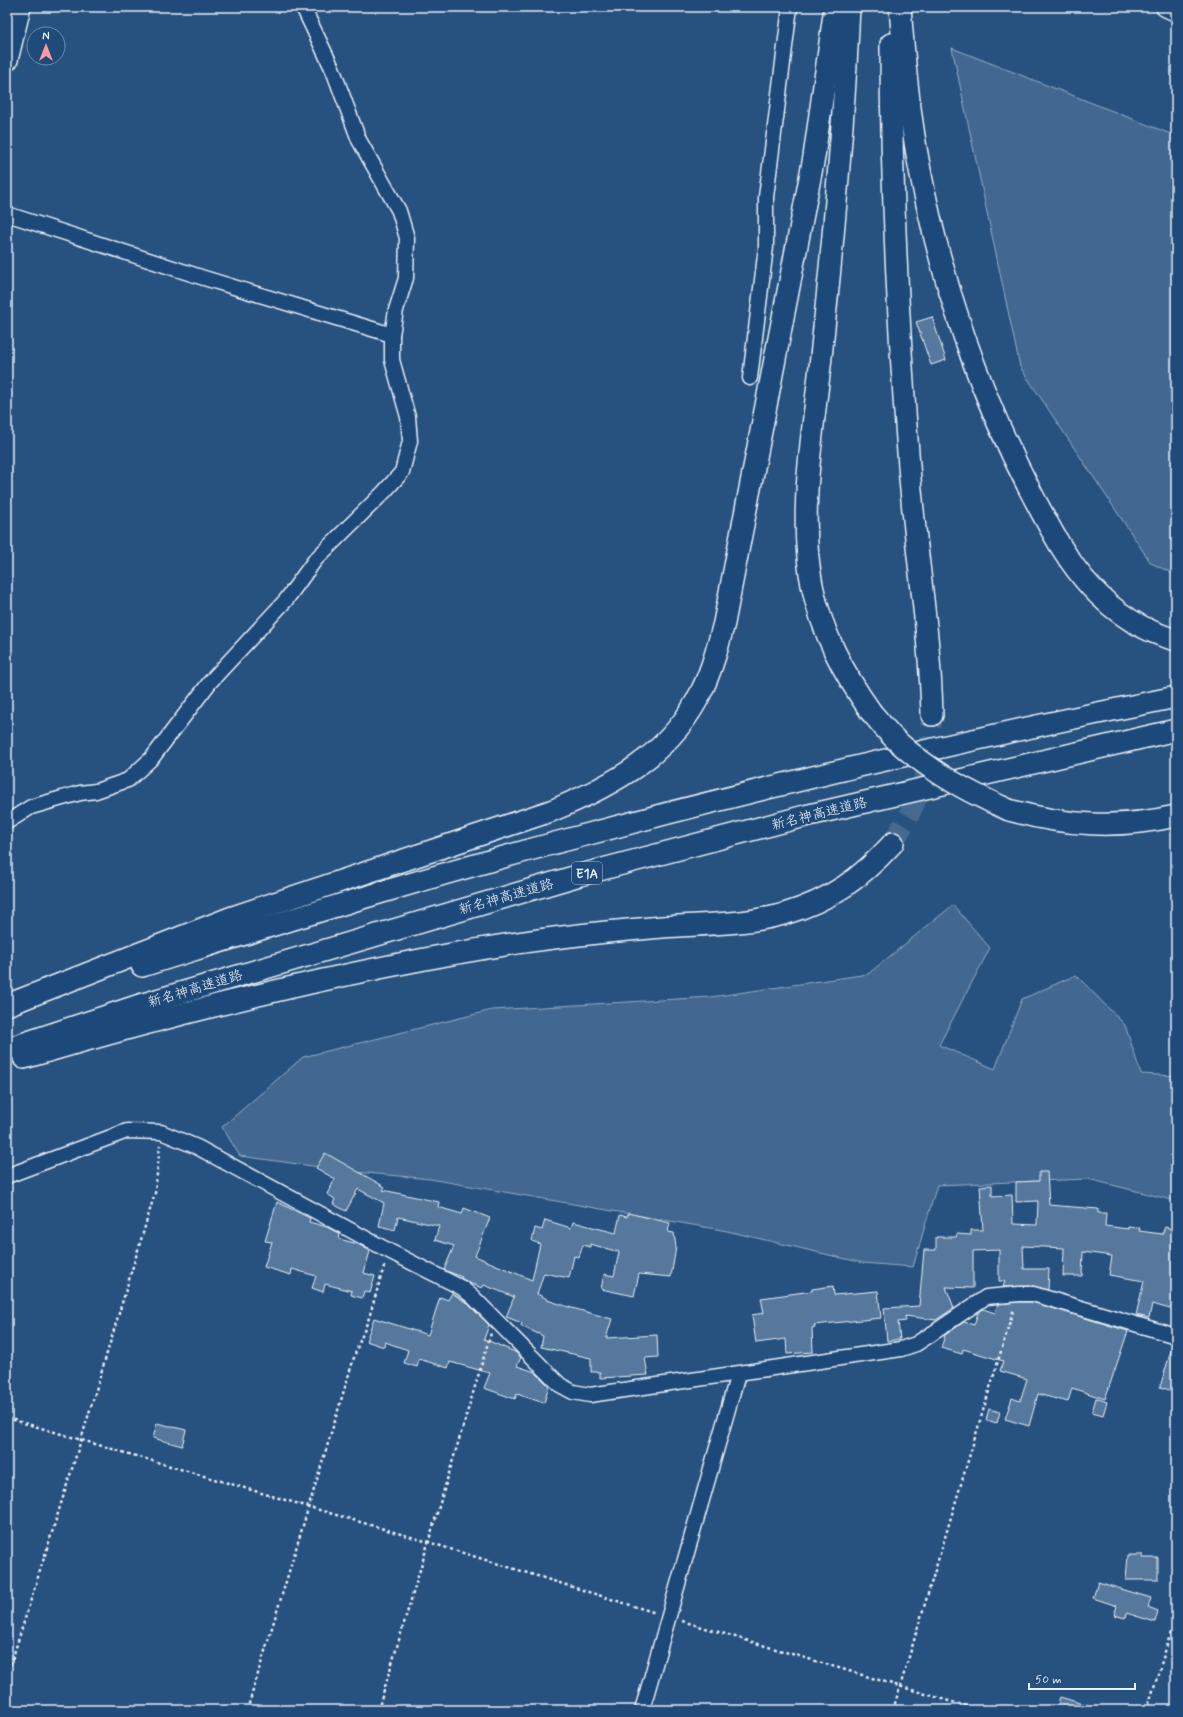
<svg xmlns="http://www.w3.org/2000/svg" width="1183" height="1717" font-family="Mynerve,'Klee One',sans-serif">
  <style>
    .green { fill: #436891; stroke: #96acc4 }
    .building { fill: #57789d; stroke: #e8f1f8 }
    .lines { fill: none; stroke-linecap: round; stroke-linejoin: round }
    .highway-tunnel { stroke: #446991; stroke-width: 21; stroke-dasharray: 21 10; stroke-linecap: butt }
    .minor-casing { stroke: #e8f1f8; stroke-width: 17 }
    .major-casing { stroke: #e8f1f8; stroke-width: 21 }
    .highway-casing { stroke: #e8f1f8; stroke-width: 24 }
    .path { stroke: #e8f1f8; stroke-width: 2.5; stroke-dasharray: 3 3; stroke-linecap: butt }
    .minor { stroke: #1f4a7a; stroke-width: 14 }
    .major { stroke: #1f4a7a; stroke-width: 18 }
    .highway { stroke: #1f4a7a; stroke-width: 21 }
    .highway-bridge-casing { stroke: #e8f1f8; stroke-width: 24; stroke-linecap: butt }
    .highway-bridge { stroke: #1f4a7a; stroke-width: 21 }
    .labels { text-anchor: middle; stroke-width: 4; stroke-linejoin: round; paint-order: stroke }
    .shield { fill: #1f4a7a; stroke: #acbfd2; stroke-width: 1 }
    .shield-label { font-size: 13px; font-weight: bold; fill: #e8f1f8 }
    .street-label { font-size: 14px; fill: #e8f1f8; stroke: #1f4a7a }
  </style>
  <rect width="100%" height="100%" fill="#27517f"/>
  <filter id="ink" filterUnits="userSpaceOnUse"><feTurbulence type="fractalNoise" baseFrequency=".025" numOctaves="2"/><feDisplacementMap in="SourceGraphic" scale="8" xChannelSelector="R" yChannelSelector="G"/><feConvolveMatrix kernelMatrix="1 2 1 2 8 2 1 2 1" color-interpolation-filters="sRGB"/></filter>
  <g filter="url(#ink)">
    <!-- green -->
    <g class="green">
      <path d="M 952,48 L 1176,136 L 1176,575 L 1151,563 L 1020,367 Z"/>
      <path d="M 953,905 L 990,948 L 939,1045 L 995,1069 L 1022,999 L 1076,975 L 1125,1025 L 1141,1074 L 1176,1076 L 1176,1201 L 1088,1179 L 937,1185 L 913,1267 L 863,1263 L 727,1231 L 430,1179 L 356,1172 L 240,1156 L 222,1127 L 303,1057 L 492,1010 L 711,997 L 868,974 Z"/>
    </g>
    <!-- building -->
    <g class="building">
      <path d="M 932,317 L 946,360 L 931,365 L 916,322 Z"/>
      <path d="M 325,1153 L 385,1187 L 383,1190 L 439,1202 L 438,1207 L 462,1214 L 464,1208 L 490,1218 L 475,1256 L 532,1280 L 540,1244 L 532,1241 L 535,1228 L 542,1230 L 545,1220 L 571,1228 L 573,1222 L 616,1233 L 620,1215 L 627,1217 L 628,1213 L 670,1223 L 668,1232 L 674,1233 L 676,1247 L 671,1277 L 639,1274 L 634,1296 L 601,1289 L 604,1274 L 614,1276 L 619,1252 L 590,1244 L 590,1247 L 583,1245 L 579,1257 L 574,1256 L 569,1278 L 544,1273 L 537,1294 L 547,1299 L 547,1300 L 572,1308 L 612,1319 L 606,1338 L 657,1335 L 658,1357 L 645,1358 L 648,1375 L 600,1378 L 600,1372 L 591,1372 L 591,1358 L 541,1347 L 543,1336 L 521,1326 L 522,1323 L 506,1317 L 514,1297 L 484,1285 L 482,1288 L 469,1283 L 461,1278 L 462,1277 L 444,1270 L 454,1246 L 435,1240 L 439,1226 L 398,1217 L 395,1230 L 379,1226 L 384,1203 L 358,1189 L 346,1211 L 333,1204 L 335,1199 L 327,1194 L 335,1179 L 316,1168 Z"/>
      <path d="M 1039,1172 L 1047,1172 L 1049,1205 L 1098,1209 L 1098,1213 L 1106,1213 L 1105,1226 L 1128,1229 L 1128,1227 L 1140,1228 L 1139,1231 L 1162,1234 L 1165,1227 L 1176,1230 L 1176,1294 L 1173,1307 L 1171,1307 L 1170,1309 L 1152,1304 L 1149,1318 L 1136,1315 L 1144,1281 L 1109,1275 L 1112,1256 L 1083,1252 L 1082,1276 L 1063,1276 L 1064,1248 L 1023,1246 L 1024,1269 L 1049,1269 L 1048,1290 L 1033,1286 L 1003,1287 L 1005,1281 L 999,1281 L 999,1250 L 973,1251 L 973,1288 L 946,1287 L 954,1308 L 936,1320 L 905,1316 L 906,1321 L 898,1322 L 900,1339 L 887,1341 L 884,1308 L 919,1306 L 924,1250 L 936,1250 L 936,1237 L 956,1237 L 957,1234 L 971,1235 L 971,1230 L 983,1230 L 980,1186 L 992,1185 L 992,1196 L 1012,1195 L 1013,1224 L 1037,1225 L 1038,1201 L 1016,1202 L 1016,1182 L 1039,1181 Z"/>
      <path d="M 277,1202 L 310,1218 L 309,1222 L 327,1227 L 340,1234 L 339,1239 L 358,1244 L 370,1251 L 364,1273 L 375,1276 L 370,1293 L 364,1291 L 362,1298 L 351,1295 L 352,1291 L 325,1284 L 323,1292 L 312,1288 L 316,1276 L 292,1269 L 291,1275 L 264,1267 L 272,1242 L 265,1241 Z"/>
      <path d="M 833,1286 L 834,1295 L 878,1291 L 881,1318 L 814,1325 L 815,1327 L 812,1328 L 813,1352 L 787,1354 L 786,1339 L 756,1343 L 752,1315 L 764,1313 L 761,1298 L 812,1291 L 812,1289 Z"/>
      <path d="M 452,1293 L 467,1303 L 489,1325 L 484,1339 L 515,1352 L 521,1357 L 517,1366 L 535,1372 L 549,1386 L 544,1403 L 517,1394 L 515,1399 L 484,1388 L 490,1373 L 450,1362 L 448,1368 L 419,1359 L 417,1367 L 404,1363 L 408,1350 L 385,1342 L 384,1347 L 366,1341 L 374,1318 L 428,1335 L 440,1297 L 448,1300 Z"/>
      <path d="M 1019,1302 L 1032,1302 L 1128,1331 L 1105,1399 L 1072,1388 L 1068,1402 L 1038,1394 L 1029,1426 L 1005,1419 L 1012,1398 L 1020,1401 L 1027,1379 L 1000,1371 L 1003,1361 L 963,1349 L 962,1354 L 941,1348 L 945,1335 L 964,1322 L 974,1325 L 978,1313 L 983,1309 L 995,1313 L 998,1304 Z"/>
      <path d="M 1173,1344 L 1176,1344 L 1176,1380 L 1173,1391 L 1160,1387 Z"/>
      <path d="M 1096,1398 L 1107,1402 L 1103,1415 L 1092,1412 Z"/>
      <path d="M 989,1409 L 1000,1412 L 997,1423 L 986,1420 Z"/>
      <path d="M 157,1423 L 186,1430 L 182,1446 L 153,1438 Z"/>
      <path d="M 1128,1555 L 1143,1555 L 1143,1558 L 1158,1558 L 1158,1580 L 1126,1580 Z"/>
      <path d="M 1098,1582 L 1151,1598 L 1148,1607 L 1158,1611 L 1155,1622 L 1126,1613 L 1125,1618 L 1114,1615 L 1117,1606 L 1093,1598 Z"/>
      <path d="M 1060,1697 L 1094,1707 L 1094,1710 L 1056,1710 Z"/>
    </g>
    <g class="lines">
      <!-- highway-tunnel -->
      <path class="highway-tunnel" d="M 893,843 L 910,813 L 925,778 L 932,715"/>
      <defs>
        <g id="minor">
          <path d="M 7,214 L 204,278 L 392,335"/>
          <path d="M 750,378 L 766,247 L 766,197 L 790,7"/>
          <path d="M 7,822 L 31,807 L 80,793 L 96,791 L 128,780 L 152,758 L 210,682 L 286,600 L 315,560 L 384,492 L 402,472 L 410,441 L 408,417 L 392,360 L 392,335 L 396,310 L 406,278 L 407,238 L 399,211 L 359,140 L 333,70 L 303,7"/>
          <path d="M 7,1176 L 127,1131 L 161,1132 L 197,1147 L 389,1251 L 462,1288 L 473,1297 L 560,1385 L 573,1392 L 590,1395 L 901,1349 L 916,1344 L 933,1333 L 986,1297 L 1019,1294 L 1033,1294 L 1176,1336"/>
          <path d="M 642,1710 L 738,1374"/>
        </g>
        <path id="major" d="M 1165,7 L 1176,12"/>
        <g id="highway">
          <path d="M 849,7 C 844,120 834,234 822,347 C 815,422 797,510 812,585 C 822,633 843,672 871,712"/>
          <path d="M 900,7 C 904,60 909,113 919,165 C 940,278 979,394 1033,496 C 1050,528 1066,560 1091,587 C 1114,612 1143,631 1176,640"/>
          <path d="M 891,44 C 891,184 898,325 909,466 C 915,549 930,631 932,715"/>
          <path d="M 7,60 L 20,7"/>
          <path d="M 1009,810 C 1066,826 1117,829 1176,816"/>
          <path d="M 142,966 C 284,922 426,877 570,839 C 770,785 972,738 1176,697"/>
          <path d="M 7,1005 L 230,918 L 551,811 C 612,786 673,753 702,690 C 712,669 718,646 724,623 L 814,157 L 835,7"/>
          <path d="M 7,1049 L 143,1004 L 580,875 L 805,816 L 1176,730"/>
          <path d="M 24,1058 C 187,1010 350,969 517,943 C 565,936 613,931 662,927 C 703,924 744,925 784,914 C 831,900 860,879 893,843"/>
        </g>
      </defs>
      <!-- minor casing -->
      <use href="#minor" class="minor-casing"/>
      <!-- major casing -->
      <use href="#major" class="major-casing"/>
      <!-- highway casing -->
      <use href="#highway" class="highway-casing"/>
      <!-- path -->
      <g class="path">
        <path d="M 7,1418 L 428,1542 L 656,1613"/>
        <path d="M 682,1621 L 979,1710"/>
        <path d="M 7,1676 L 81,1440 L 155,1193 L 160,1145"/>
        <path d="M 247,1710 L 356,1351 L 369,1318 L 385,1263"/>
        <path d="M 378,1710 L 491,1333"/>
        <path d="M 893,1710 L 1014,1308"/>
        <path d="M 1147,1710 L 1176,1616"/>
      </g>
      <!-- minor -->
      <use href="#minor" class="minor"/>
      <!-- major -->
      <use href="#major" class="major"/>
      <!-- highway -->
      <use href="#highway" class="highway"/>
      <defs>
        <path id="highway-bridge" d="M 871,712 C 880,722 888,733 898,742 C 931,772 968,792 1009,810"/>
      </defs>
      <!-- highway-bridge casing -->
      <use href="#highway-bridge" class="highway-bridge-casing"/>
      <!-- highway-bridge -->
      <use href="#highway-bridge" class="highway-bridge"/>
    </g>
  </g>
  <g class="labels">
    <!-- shield labels -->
    <rect class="shield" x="572" y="862" width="30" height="22" rx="3"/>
    <g class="shield-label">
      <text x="587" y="878">E1A</text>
    </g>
    <!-- street labels -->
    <g class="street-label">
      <text transform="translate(819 813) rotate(-14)" y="5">新名神高速道路</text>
      <text transform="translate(506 896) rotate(-16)" y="5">新名神高速道路</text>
      <text transform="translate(195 988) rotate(-17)" y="5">新名神高速道路</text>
    </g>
  </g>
  <!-- margin -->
  <rect width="1183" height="1717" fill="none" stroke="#1f4a7a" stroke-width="24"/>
  <rect x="12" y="12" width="1159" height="1693" fill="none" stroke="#e8f1f8" stroke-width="1.5" filter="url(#ink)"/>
  <!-- north arrow -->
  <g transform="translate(46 46)"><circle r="19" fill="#1f4a7a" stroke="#6f8dac"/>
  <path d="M0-3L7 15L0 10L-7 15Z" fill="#ff9aa2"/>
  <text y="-6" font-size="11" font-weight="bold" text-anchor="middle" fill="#e8f1f8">N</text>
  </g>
  <!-- scale -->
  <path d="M1029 1683v6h106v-6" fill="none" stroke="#e8f1f8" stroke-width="2"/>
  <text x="1035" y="1683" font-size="12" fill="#e8f1f8" stroke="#1f4a7a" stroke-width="3" paint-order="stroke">50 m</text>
</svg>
